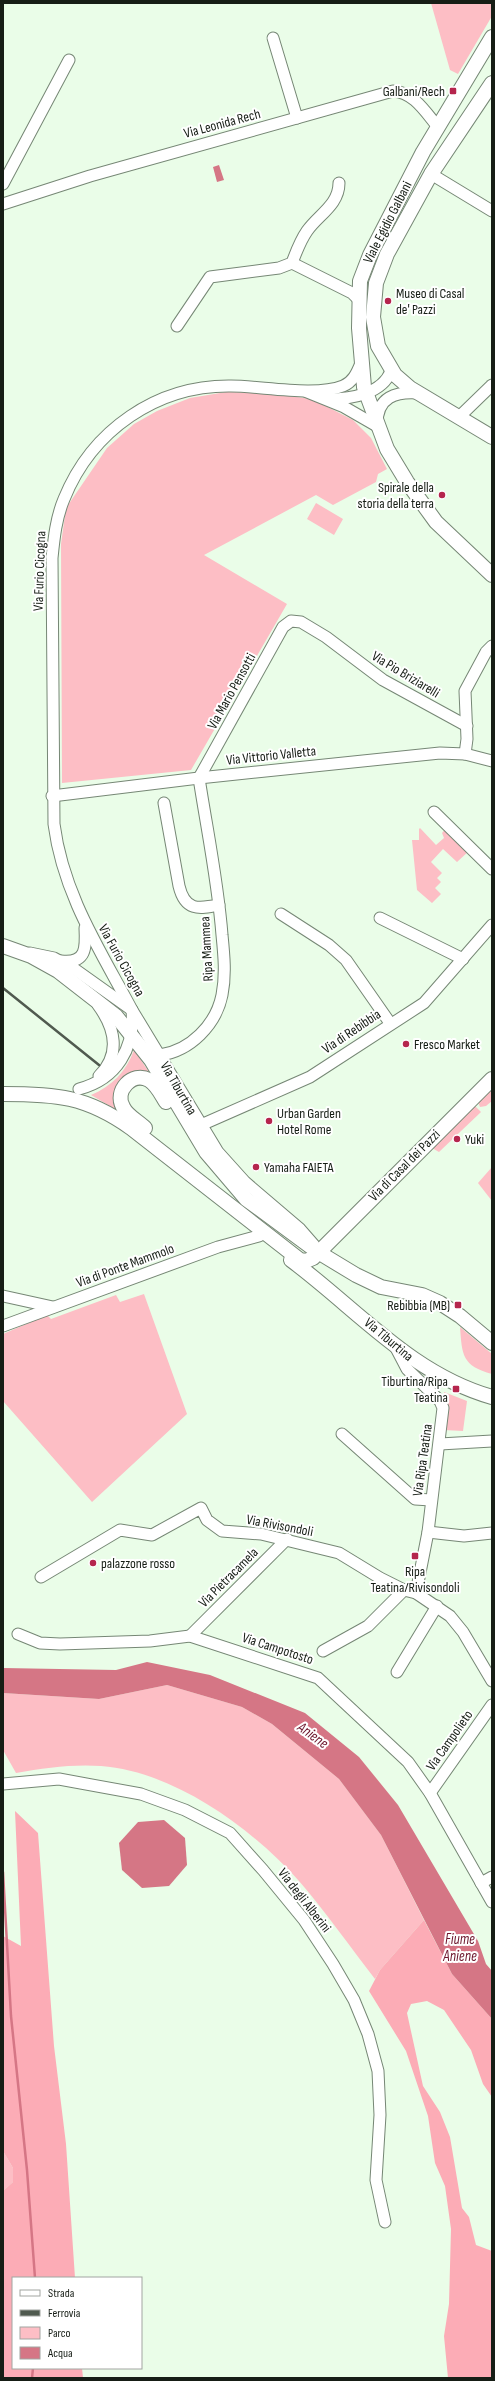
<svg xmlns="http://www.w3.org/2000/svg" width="495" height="2381" font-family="'Sofia Sans Condensed',sans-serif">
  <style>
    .green { fill: #fdbec5 }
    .forest { fill: #fcacb6 }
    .water { fill: #d57685 }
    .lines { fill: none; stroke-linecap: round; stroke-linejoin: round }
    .stream { stroke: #d57685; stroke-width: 2.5 }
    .minor-casing { stroke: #768775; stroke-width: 13 }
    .major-casing { stroke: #768775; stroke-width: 16 }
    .minor { stroke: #fff; stroke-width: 11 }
    .major { stroke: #fff; stroke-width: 14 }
    .rail { stroke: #505a4f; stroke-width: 2.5 }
    .poi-dot { fill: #b5254d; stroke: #fff; stroke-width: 1.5 }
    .labels { text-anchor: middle; stroke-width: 4; stroke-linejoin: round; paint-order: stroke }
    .poi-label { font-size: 14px; fill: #161d15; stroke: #fff; text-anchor: start }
    .street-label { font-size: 14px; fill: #161d15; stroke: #fff }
    .water-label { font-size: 15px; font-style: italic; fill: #6d172d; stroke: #fff }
  </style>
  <rect width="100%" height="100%" fill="#eafde8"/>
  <!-- green -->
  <g class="green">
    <path d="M 431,3 L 492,4 L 492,16 L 458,74 L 450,70 Z"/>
    <path d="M 226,392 L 267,393 L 312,399 L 353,420 L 371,438 L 387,469 L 378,474 L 376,482 L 333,505 L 316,495 L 204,555 L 287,604 L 191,770 L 62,783 L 61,544 L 66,508 L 107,448 L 134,424 L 157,411 L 190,398 Z"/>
    <path d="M 316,503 L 343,519 L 334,535 L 307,519 Z"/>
    <path d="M 447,827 L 470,850 L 457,862 L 443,849 L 431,862 L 442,873 L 437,878 L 441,882 L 435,888 L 441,894 L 432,903 L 417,890 L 412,840 L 419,840 L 419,829 L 420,828 L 436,845 L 444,838 L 442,833 Z"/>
    <path d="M 134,1050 L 149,1072 L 142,1071 L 121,1080 L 114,1094 L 115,1109 L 91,1095 C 112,1086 126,1072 134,1050 Z"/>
    <path d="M 492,1089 L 492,1101 L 486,1106 L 480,1107 L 478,1102 Z"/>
    <path d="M 475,1106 L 481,1112 L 439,1152 L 432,1148 L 434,1145 Z"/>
    <path d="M 492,1167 L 492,1201 L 478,1183 Z"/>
    <path d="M 144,1294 L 187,1414 L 92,1502 L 3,1401 L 3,1334 L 47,1315 L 51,1319 L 116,1295 L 120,1302 Z"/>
    <path d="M 460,1327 L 492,1354 L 492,1374 C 462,1366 462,1355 460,1327 Z"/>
    <path d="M 444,1392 L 467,1401 L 463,1431 L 444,1430 L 446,1409 Z"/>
    <path d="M 167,1685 L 242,1707 L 272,1724 L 339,1779 L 381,1835 L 424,1920 L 380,1970 L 375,1979 C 350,1947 326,1912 299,1881 C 252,1828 173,1771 101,1766 C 72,1764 45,1768 16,1773 L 3,1750 L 3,1693 L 99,1699 Z"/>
    <path d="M 3,2151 L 13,2168 L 13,2182 L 3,2191 Z"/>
  </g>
  <!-- forest -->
  <g class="forest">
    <path d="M 15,1811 L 38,1833 L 54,2046 L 66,2144 L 75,2278 L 13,2278 L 13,2368 L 82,2368 L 83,2378 L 3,2378 L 3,2191 L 13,2182 L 13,2168 L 3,2151 L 3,1936 L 21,1946 Z"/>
    <path d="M 424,1920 L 452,1974 L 492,2019 L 492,2097 L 483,2084 L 471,2050 L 444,2010 L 427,2001 L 411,2004 L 407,2013 L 423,2086 L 440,2112 L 450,2137 L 462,2208 L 469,2217 L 476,2245 L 492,2251 L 492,2378 L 448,2378 L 444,2336 L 449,2304 L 451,2229 L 445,2186 L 435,2163 L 428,2116 L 406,2051 L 369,1991 L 380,1970 Z"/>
  </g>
  <!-- water -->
  <g class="water">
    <path d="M 219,165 L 224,180 L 217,182 L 213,167 Z"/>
    <path d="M 147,1662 L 210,1675 L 305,1713 L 359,1757 L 398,1805 L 478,1941 L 486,1964 L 492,1971 L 492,2019 L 452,1974 L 381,1835 L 339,1779 L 272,1724 L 242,1707 L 167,1685 L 99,1699 L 3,1693 L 3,1668 L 116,1670 Z"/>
    <path d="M 164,1820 L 185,1838 L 187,1865 L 169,1886 L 142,1888 L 122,1870 L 119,1843 L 138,1822 Z"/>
  </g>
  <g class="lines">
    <!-- stream -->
    <g class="stream">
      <path d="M 3,1872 L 11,2016 L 27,2170 L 35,2278"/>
      <path d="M 32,2378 L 33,2368"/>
    </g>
    <defs>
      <g id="minor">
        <path d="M 273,38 L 297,118"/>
        <path d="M 431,174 L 492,211"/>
        <path d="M 3,184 L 69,60"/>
        <path d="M 3,204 L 90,176 L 393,91 C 414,92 426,113 438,127"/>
        <path d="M 292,263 L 352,293 L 359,300"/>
        <path d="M 177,326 L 210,277 L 279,268 L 292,263 C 296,252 300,241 307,231 C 318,215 339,205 339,183"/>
        <path d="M 307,392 L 344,407 L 377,426"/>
        <path d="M 329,399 C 351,399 382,394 391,371"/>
        <path d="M 459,417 L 492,385"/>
        <path d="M 377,424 C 377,397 396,391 419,393"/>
        <path d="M 465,754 L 467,739 L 465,691 L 486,652 L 492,646"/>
        <path d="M 199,778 L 283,627 L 291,621 L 301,622 L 326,637 L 383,680 L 467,726"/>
        <path d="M 52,796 L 199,778 L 440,753 L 465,754 L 492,761"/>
        <path d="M 164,803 L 179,886 C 185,911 198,909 219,905"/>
        <path d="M 434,812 L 492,869"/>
        <path d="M 281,914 L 329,945 L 346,960 L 390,1023"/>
        <path d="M 380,918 L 463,959"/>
        <path d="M 30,953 L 54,958 L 73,968 L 132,1010 L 218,1152 L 245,1182 L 300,1229 L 314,1245"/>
        <path d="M 61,961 C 87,964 86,947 85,928"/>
        <path d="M 98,1005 C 115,1028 121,1054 99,1076"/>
        <path d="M 160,1055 C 190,1051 216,1025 222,995 C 226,975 224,955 222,935 C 218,882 207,830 199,778"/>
        <path d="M 79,1089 C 117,1079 135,1048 132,1010 C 100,950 63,894 54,824 L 52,558 C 54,538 56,518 64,499 C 92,430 157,385 231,386 C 261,386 316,397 343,386 C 353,382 357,373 361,363"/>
        <path d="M 201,1125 L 310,1077 L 424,1003 L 492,925"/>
        <path d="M 3,1296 L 53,1307"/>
        <path d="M 3,1326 L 218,1247 L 259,1236"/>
        <path d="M 396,1348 L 407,1369 L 440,1401 L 443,1408 L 428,1532 L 416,1593"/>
        <path d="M 342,1434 L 415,1499 L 431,1500"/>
        <path d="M 440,1444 L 492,1441"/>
        <path d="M 428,1532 L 464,1536 L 492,1533"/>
        <path d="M 41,1577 L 120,1530 L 152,1535 L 201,1508 L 207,1520 L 222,1531 L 261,1534 L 339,1553 L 380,1578 L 404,1590 L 416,1593 L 450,1616 L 463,1632 L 492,1681"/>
        <path d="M 18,1634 L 40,1643 L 60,1644 L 150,1641 L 190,1636 L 318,1678 L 408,1762 L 430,1793 L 492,1902"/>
        <path d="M 190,1636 L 287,1539"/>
        <path d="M 323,1651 L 368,1626 L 404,1590"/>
        <path d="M 397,1672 L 437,1606"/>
        <path d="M 3,1784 L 59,1779 L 141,1794 L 185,1810 L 230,1833 L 263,1870 L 304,1920 L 333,1964 L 354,2000 L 368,2034 L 378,2071 L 380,2115 L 376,2180 L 385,2222"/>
        <path d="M 430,1793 L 492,1705"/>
        <path d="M 481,1883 L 492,1877"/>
      </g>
      <g id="major">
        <path d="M 492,37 L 423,152 L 370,255 L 360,281 L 359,328 L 364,387 L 387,449 L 407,482 L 436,522 L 492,575"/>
        <path d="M 492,83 L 431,174 L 387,254 L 376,283 L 373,317 L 378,346 L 395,375 L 410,388 L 492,437"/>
        <path d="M 3,946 L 31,956 L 58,971 L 116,1016 L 151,1060 L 206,1152 L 246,1199 L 318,1252 L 356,1275 L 381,1287 L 422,1295 L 440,1303 L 460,1316 L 492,1343"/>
        <path d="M 3,1094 C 56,1094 86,1096 131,1128 L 300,1260 L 306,1261 L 313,1258 L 492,1079"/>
        <path d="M 145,1128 C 138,1121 127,1116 123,1107 C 114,1091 132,1071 149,1080 C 157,1085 161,1094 166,1102"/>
        <path d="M 291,1260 C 357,1309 411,1374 492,1397"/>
      </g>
    </defs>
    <!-- minor casing -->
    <use href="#minor" class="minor-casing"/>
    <!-- major casing -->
    <use href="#major" class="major-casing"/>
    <!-- minor -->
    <use href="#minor" class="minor"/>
    <!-- major -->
    <use href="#major" class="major"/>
    <!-- rail -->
    <path class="rail" d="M 3,988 L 99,1065"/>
  </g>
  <!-- markers -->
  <g class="poi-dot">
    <rect x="449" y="87" width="8" height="8" rx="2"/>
    <circle cx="388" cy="301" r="4"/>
    <circle cx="442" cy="495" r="4"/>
    <circle cx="406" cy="1044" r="4"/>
    <circle cx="269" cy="1121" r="4"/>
    <circle cx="457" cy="1139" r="4"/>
    <circle cx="256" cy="1167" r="4"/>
    <rect x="454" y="1301" width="8" height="8" rx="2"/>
    <rect x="452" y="1385" width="8" height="8" rx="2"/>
    <rect x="411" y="1552" width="8" height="8" rx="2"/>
    <circle cx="93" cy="1563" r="4"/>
  </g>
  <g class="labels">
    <!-- poi labels -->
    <g class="poi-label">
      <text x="445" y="96" text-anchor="end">Galbani/Rech</text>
      <text x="396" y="298">Museo di Casal<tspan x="396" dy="16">de' Pazzi</tspan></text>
      <text x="434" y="492" text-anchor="end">Spirale della<tspan x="434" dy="16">storia della terra</tspan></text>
      <text x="414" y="1049">Fresco Market</text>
      <text x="277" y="1118">Urban Garden<tspan x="277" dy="16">Hotel Rome</tspan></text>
      <text x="465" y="1144">Yuki</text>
      <text x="264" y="1172">Yamaha FAIETA</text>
      <text x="450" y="1310" text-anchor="end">Rebibbia (MB)</text>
      <text x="448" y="1386" text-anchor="end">Tiburtina/Ripa<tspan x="448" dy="16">Teatina</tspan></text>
      <text x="101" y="1568">palazzone rosso</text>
      <text x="415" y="1576" text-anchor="middle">Ripa<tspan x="415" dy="16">Teatina/Rivisondoli</tspan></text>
    </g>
    <!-- street labels -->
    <g class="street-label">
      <text transform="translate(222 123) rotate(-15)" y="5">Via Leonida Rech</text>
      <text transform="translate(387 222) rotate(-63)" y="5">Viale Egidio Galbani</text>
      <text transform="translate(39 571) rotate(-88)" y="5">Via Furio Cicogna</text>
      <text transform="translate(406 674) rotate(31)" y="5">Via Pio Briziarelli</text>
      <text transform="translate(231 691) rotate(-61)" y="5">Via Mario Pensotti</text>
      <text transform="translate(271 755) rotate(-6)" y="5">Via Vittorio Valletta</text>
      <text transform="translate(206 949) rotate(-93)" y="5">Ripa Mammea</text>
      <text transform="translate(122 960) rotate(61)" y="5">Via Furio Cicogna</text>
      <text transform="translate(351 1031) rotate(-34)" y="5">Via di Rebibbia</text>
      <text transform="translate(179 1088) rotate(60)" y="5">Via Tiburtina</text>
      <text transform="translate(404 1165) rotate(-45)" y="5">Via di Casal dei Pazzi</text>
      <text transform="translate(125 1265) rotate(-20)" y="5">Via di Ponte Mammolo</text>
      <text transform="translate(389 1339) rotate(40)" y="5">Via Tiburtina</text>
      <text transform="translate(422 1460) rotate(-82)" y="5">Via Ripa Teatina</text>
      <text transform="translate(280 1525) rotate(11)" y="5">Via Rivisondoli</text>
      <text transform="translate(228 1577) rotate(-45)" y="5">Via Pietracamela</text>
      <text transform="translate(278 1648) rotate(18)" y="5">Via Campotosto</text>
      <text transform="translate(449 1740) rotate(-55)" y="5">Via Campolieto</text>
      <text transform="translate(305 1900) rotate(52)" y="5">Via degli Alberini</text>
    </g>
    <!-- water labels -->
    <g class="water-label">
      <text transform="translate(313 1735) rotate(36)" y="5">Aniene</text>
      <text x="460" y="1944">Fiume<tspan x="460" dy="17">Aniene</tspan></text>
    </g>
  </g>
  <!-- border -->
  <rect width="495" height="2381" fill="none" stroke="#161d15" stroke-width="8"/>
  <!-- legend -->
  <rect x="12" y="2277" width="130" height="92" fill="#ffffff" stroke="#a2a5a1"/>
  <rect x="20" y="2290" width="20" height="6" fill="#ffffff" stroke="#a2a5a1"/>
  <text x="48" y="2297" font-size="12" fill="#161d15">Strada</text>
  <rect x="20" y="2310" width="20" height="6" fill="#505a4f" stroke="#a2a5a1"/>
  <text x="48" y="2317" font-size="12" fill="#161d15">Ferrovia</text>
  <rect x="20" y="2327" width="20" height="12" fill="#fdbec5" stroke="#a2a5a1"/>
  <text x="48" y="2337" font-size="12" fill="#161d15">Parco</text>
  <rect x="20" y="2347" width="20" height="12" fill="#d57685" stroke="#a2a5a1"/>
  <text x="48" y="2357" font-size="12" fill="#161d15">Acqua</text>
</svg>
